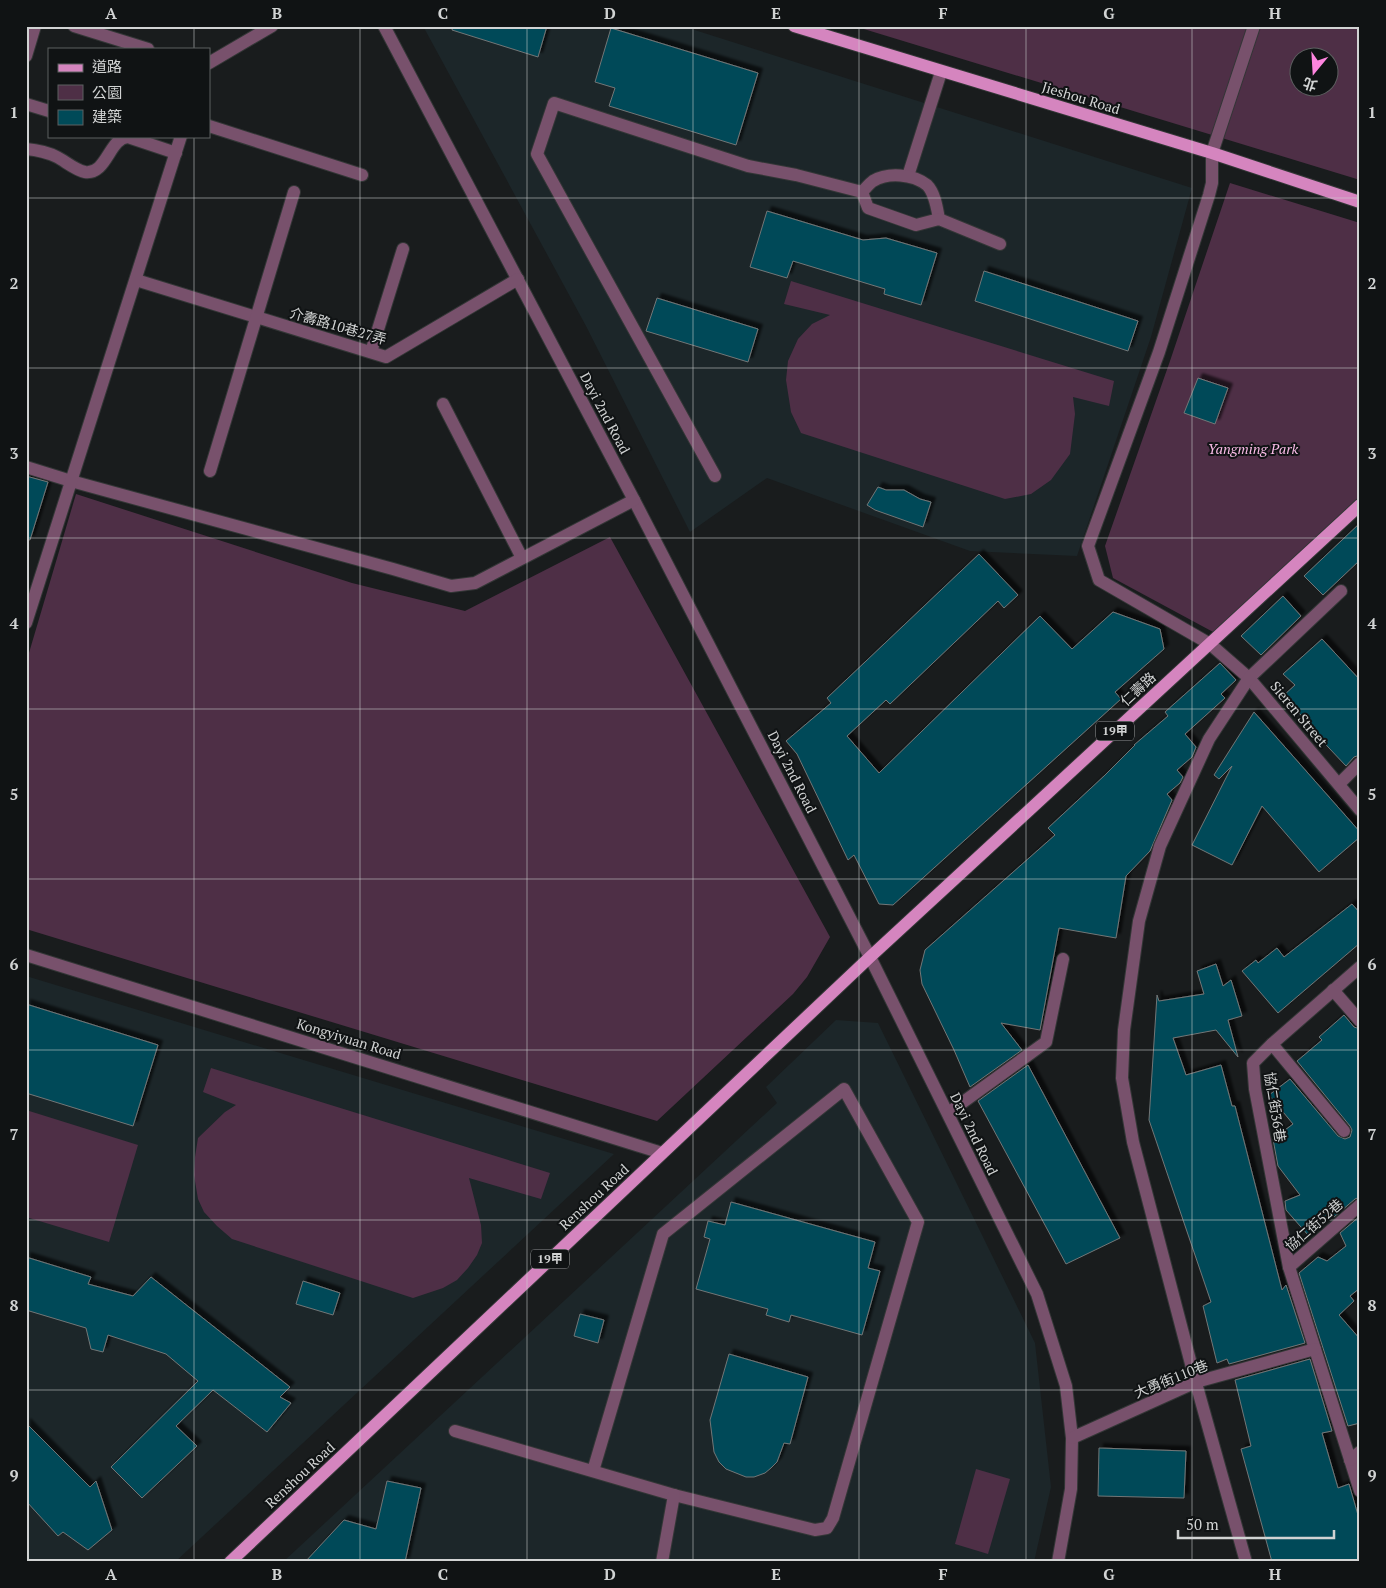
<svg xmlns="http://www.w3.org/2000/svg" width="1386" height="1588" font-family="'PT Serif','Noto Sans TC',serif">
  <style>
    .built { fill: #1c2629 }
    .green { fill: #4e2f46; fill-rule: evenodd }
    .building { fill: #004a58; stroke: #727677; filter: url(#shadow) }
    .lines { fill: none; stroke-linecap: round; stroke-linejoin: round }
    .minor-casing { stroke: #333636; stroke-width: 14 }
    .major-casing { stroke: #333636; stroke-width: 14 }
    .minor { stroke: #78516c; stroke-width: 12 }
    .major { stroke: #d585bf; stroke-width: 12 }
    .grid { fill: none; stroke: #d1d3d3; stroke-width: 1; stroke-opacity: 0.55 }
    .labels { text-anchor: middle; stroke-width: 4; stroke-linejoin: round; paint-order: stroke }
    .shield { fill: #101314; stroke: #97999a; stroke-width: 1 }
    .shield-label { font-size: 12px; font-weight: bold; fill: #d1d3d3 }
    .street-label { font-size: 14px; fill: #d1d3d3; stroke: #101314 }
    .park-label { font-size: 14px; font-style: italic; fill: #fbbce8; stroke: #101314 }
    .neatline { fill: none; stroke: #d1d3d3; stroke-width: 2 }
    .grid-label { font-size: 16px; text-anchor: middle; font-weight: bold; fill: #d1d3d3 }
  </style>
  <defs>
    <filter id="shadow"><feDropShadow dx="4.5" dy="-4.5" stdDeviation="1" flood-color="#0009"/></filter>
  </defs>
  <rect width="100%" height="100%" fill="#191c1d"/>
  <!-- built -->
  <g class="built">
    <path d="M 423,26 L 682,26 L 1192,188 L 1151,337 L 1077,556 L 970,551 L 767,478 L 690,532 L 586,326 Z"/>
    <path d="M 26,976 L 614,1154 L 175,1562 L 26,1562 Z"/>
    <path d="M 836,1020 L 878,1023 L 1035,1343 L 1051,1487 L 1034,1562 L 283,1562 L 777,1103 L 766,1087 Z"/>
  </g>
  <!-- green -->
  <g class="green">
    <path d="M 854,26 L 1360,26 L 1360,180 ZM 1298,58 L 1328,58 L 1328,88 L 1298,88 Z"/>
    <path d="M 1230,183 L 1360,223 L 1360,496 L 1215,633 L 1113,578 L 1105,546 L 1170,361 Z"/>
    <path d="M 791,281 L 1114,381 L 1109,406 L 1073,397 L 1075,414 L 1070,454 L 1051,480 L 1031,494 L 1005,499 L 801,433 L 791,412 L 786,380 L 788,361 L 798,339 L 812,324 L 830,315 L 784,304 Z"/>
    <path d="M 76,494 L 352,583 L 465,611 L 610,537 L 830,937 L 807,977 L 793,994 L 657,1121 L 26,929 L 26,663 Z"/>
    <path d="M 211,1068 L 550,1173 L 541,1199 L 469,1178 L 481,1225 L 482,1243 L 477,1255 L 468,1268 L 457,1280 L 443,1288 L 413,1298 L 232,1239 L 217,1226 L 204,1212 L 198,1199 L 194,1175 L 195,1157 L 198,1138 L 225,1112 L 236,1105 L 203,1092 Z"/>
    <path d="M 26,1110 L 138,1145 L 109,1242 L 26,1217 Z"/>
    <path d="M 976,1469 L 1010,1479 L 988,1554 L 955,1544 Z"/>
  </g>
  <!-- building -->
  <g class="building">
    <path d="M 453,26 L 547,26 L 538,57 L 452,30 Z"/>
    <path d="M 611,28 L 758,73 L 736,145 L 609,106 L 615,88 L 595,82 Z"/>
    <path d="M 767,211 L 863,240 L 886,238 L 937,253 L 921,305 L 884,294 L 885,289 L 793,261 L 787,278 L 750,267 Z"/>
    <path d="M 984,271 L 1138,321 L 1128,351 L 975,301 Z"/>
    <path d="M 657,298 L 758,329 L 748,362 L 646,331 Z"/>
    <path d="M 1198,378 L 1228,388 L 1215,424 L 1184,413 Z"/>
    <path d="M 26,476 L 48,482 L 30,540 L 26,539 Z"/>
    <path d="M 878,487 L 886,490 L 904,490 L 920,499 L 931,502 L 923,527 L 875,510 L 867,505 Z"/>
    <path d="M 1360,523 L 1360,560 L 1323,595 L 1304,576 Z"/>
    <path d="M 979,554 L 1018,595 L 1004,608 L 998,601 L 890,704 L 886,700 L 847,736 L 879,773 L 1040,616 L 1072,649 L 1113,612 L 1160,629 L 1164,649 L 1115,692 L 1121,699 L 893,905 L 879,904 L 854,855 L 848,860 L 797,754 L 786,741 L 831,703 L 827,698 Z"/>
    <path d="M 1283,596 L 1301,616 L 1261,655 L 1241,636 Z"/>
    <path d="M 1322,639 L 1360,680 L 1360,755 L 1354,757 L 1346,766 L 1312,730 L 1313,728 L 1283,696 L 1295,685 L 1283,674 Z"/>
    <path d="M 1220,663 L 1236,680 L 1221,694 L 1225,698 L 1185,734 L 1196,747 L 1192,757 L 1177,770 L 1183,777 L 1180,783 L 1167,794 L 1172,800 L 1150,851 L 1126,876 L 1116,938 L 1059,928 L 1040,1030 L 1001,1023 L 1022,1050 L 970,1087 L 954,1050 L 922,984 L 920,970 L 925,950 L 1055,835 L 1048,828 L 1104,776 L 1135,745 L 1134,745 L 1168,716 L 1165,712 Z"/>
    <path d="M 1254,712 L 1360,832 L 1360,837 L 1319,872 L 1262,806 L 1232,865 L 1192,845 L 1232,766 L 1219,779 L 1214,775 Z"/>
    <path d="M 1352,904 L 1360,913 L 1360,943 L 1278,1013 L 1242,971 L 1256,960 L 1258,963 L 1277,948 L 1284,957 Z"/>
    <path d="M 1216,964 L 1223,986 L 1231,980 L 1242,1016 L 1228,1020 L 1238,1057 L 1216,1030 L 1173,1038 L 1186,1075 L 1221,1065 L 1232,1106 L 1235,1106 L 1282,1290 L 1286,1285 L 1305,1343 L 1229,1364 L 1227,1359 L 1217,1363 L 1203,1306 L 1211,1302 L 1149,1120 L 1157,995 L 1159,1001 L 1204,994 L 1197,971 Z"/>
    <path d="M 26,1004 L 158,1045 L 133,1126 L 26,1093 Z"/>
    <path d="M 1344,1015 L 1354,1027 L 1360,1029 L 1360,1197 L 1355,1199 L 1334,1217 L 1333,1214 L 1308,1235 L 1286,1210 L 1285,1201 L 1300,1195 L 1278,1166 L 1273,1139 L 1293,1124 L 1269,1095 L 1290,1079 L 1338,1136 L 1345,1139 L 1350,1137 L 1352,1130 L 1350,1126 L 1297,1061 L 1322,1040 L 1319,1037 Z"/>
    <path d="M 1028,1065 L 1120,1238 L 1066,1264 L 978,1101 Z"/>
    <path d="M 731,1202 L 875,1242 L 868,1268 L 880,1271 L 862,1335 L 791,1315 L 789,1322 L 766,1315 L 768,1309 L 696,1289 L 710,1239 L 704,1237 L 708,1221 L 725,1225 Z"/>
    <path d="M 1360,1216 L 1360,1288 L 1350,1296 L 1354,1301 L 1339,1315 L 1360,1339 L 1360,1423 L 1348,1426 L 1299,1273 L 1318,1257 L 1327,1261 L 1346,1246 L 1340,1233 Z"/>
    <path d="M 26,1257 L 91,1277 L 88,1284 L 133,1296 L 151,1277 L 290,1387 L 280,1397 L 291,1403 L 267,1432 L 213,1390 L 176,1426 L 197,1446 L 142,1498 L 111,1467 L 198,1381 L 166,1354 L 108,1335 L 103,1352 L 91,1349 L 86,1328 L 26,1310 Z"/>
    <path d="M 303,1281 L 340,1293 L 333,1315 L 296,1304 Z"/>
    <path d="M 580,1314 L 604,1320 L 598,1343 L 574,1336 Z"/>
    <path d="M 729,1354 L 808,1377 L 790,1444 L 784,1443 L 777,1462 L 771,1468 L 765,1473 L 754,1477 L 746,1477 L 726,1469 L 719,1462 L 714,1452 L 710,1420 Z"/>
    <path d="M 1310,1359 L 1332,1431 L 1322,1433 L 1338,1488 L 1349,1484 L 1360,1522 L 1360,1562 L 1272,1562 L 1241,1449 L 1251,1446 L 1235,1380 Z"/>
    <path d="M 26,1423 L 90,1487 L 96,1481 L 112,1530 L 88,1550 L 63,1532 L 58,1536 L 26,1501 Z"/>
    <path d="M 1099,1448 L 1186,1451 L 1184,1498 L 1098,1496 Z"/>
    <path d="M 387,1481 L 421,1488 L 405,1562 L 305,1562 L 344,1520 L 376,1529 Z"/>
  </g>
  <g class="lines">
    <defs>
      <g id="minor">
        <path d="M 74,26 L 148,49"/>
        <path d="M 384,26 L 634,500 L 870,957 L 1037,1294 L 1066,1386 L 1072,1438 L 1071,1489 L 1058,1562"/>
        <path d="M 1254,26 L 1212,153 L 1212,183 L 1209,195 L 1159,352 L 1088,546 L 1099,580 L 1210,644 L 1249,678 L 1360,810"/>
        <path d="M 26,56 L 35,26"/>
        <path d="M 209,63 L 272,26"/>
        <path d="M 26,104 L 49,111"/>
        <path d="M 209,126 L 362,175"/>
        <path d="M 26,149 C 37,150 47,152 57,157 C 65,161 75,170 85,172 C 107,175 109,138 128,137 L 176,153"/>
        <path d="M 908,176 L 941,72"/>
        <path d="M 862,192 C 865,189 869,184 873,181 C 888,172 913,174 927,185 C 935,193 937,208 939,219"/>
        <path d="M 136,280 L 386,357 L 518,279"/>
        <path d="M 371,352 L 403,249"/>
        <path d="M 443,404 L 522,558"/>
        <path d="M 26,467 L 71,481 L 393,569 L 451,586 L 475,583 L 634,500"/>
        <path d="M 210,471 L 294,192"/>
        <path d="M 715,476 L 537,154 L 554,103 L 748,166 L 796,175 L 862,192 L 868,208 L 916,225 L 939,219 L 1000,244"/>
        <path d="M 26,623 L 181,136"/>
        <path d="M 1339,784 L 1360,763"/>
        <path d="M 26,955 L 662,1153"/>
        <path d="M 1360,967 L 1272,1044 L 1253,1063 L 1255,1089 L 1289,1267 L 1360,1491"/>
        <path d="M 1333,990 L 1360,1021"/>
        <path d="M 1272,1044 L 1344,1131"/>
        <path d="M 948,1113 L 1046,1042 L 1063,959"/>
        <path d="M 1289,1267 L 1360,1205"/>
        <path d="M 455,1431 L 674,1495 L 815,1530 L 827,1528 L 833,1518 L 918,1222 L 844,1089 L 663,1234 L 593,1471"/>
        <path d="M 1072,1438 L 1196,1382 L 1315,1349"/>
        <path d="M 1350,1460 L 1360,1452"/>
        <path d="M 662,1562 L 674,1495"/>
        <path d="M 1246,1562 L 1196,1383 L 1133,1142 L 1122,1078 L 1124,1030 L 1139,921 L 1160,846 L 1209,739 L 1249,678 L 1341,591"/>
      </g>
      <g id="major">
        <path d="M 794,26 L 1212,153 L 1360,202"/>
        <path d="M 230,1562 L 870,957 L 1360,505"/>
      </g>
    </defs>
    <!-- minor casing -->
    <use href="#minor" class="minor-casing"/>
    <!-- major casing -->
    <use href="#major" class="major-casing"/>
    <!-- minor -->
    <use href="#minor" class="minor"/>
    <!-- major -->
    <use href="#major" class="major"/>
  </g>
  <!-- grid -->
  <path class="grid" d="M 194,26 L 194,49M 360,26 L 360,1562M 527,26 L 527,1562M 693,26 L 693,1562M 859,26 L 859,1562M 1026,26 L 1026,1562M 1192,26 L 1192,1562M 194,136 L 194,1562M 26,198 L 1360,198M 26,368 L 1360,368M 26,538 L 1360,538M 26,709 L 1360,709M 26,879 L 1360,879M 26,1050 L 1360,1050M 26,1220 L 1360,1220M 26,1390 L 1360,1390"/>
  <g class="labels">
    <!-- shield labels -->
    <g class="shield">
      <rect x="1096" y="721.5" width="38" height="19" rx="4"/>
      <rect x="531" y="1249.5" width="38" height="19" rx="4"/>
    </g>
    <g class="shield-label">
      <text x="1115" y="735">19甲</text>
      <text x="550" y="1263">19甲</text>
    </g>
    <!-- street labels -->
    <g class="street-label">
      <text transform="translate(1081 98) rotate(17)" y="5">Jieshou Road</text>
      <text transform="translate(338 326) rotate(16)" y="5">介壽路10巷27弄</text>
      <text transform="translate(605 413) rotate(62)" y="5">Dayi 2nd Road</text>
      <text transform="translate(1138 689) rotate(-43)" y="5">仁壽路</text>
      <text transform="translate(1299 714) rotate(50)" y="5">Sieren Street</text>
      <text transform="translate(792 772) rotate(63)" y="5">Dayi 2nd Road</text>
      <text transform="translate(349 1039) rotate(17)" y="5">Kongyiyuan Road</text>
      <text transform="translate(1275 1107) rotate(81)" y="5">協仁街36巷</text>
      <text transform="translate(974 1134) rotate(64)" y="5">Dayi 2nd Road</text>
      <text transform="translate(594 1197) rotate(-43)" y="5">Renshou Road</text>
      <text transform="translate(1314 1225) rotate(-41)" y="5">協仁街52巷</text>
      <text transform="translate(1171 1379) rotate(-22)" y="5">大勇街110巷</text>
      <text transform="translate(300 1475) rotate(-43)" y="5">Renshou Road</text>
    </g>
    <!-- park labels -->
    <g class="park-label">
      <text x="1253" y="454">Yangming Park</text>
    </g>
  </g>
  <!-- border -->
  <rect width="1386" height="1588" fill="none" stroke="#101314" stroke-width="55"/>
  <!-- legend -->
  <rect x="48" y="48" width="162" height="90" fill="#101314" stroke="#5d6060"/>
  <rect x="58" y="64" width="25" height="8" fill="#d585bf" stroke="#5d6060"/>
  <text x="92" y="72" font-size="15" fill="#d1d3d3">道路</text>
  <rect x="58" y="85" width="25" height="15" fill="#4e2f46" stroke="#5d6060"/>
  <text x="92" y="98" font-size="15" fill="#d1d3d3">公園</text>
  <rect x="58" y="110" width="25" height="15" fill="#004a58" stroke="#5d6060"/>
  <text x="92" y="122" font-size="15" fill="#d1d3d3">建築</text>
  <!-- north arrow -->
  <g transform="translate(1314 72) rotate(198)"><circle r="24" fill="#101314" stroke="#5d6060"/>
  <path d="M0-4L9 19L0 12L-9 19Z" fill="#fe85df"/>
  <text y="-8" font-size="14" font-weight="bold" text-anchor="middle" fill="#d1d3d3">北</text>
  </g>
  <!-- scale -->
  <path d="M1178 1530v8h156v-8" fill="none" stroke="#d1d3d3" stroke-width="2.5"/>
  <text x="1186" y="1530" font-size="15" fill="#d1d3d3" stroke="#101314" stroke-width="4" paint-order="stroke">50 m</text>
  <rect x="28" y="28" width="1330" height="1532" class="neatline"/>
  <g class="grid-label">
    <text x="111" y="19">A</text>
    <text x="277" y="19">B</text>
    <text x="443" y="19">C</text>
    <text x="610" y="19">D</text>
    <text x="776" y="19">E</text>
    <text x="943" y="19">F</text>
    <text x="1109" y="19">G</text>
    <text x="1275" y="19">H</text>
    <text x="14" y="118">1</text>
    <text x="1372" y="118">1</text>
    <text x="14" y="289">2</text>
    <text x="1372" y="289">2</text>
    <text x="14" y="459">3</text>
    <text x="1372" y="459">3</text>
    <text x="14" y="629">4</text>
    <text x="1372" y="629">4</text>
    <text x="14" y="800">5</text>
    <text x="1372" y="800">5</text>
    <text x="14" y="970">6</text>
    <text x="1372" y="970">6</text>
    <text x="14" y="1140">7</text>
    <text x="1372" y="1140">7</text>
    <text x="14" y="1311">8</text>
    <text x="1372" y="1311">8</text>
    <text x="14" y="1481">9</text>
    <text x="1372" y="1481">9</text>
    <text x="111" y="1580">A</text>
    <text x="277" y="1580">B</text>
    <text x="443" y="1580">C</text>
    <text x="610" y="1580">D</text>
    <text x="776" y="1580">E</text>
    <text x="943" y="1580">F</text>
    <text x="1109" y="1580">G</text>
    <text x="1275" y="1580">H</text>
  </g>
</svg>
